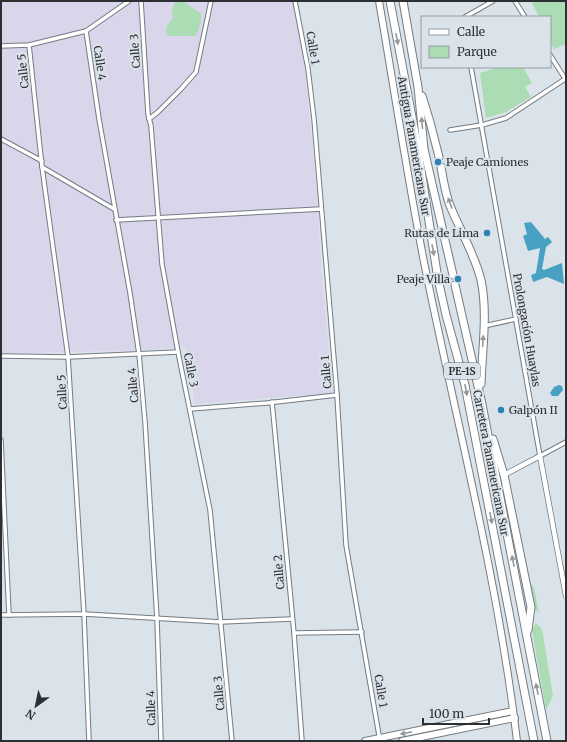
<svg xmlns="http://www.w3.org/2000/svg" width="567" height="742" font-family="Merriweather,serif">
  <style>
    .industrial { fill: #d9d5eb }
    .green { fill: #abdcb4 }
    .water { fill: #48a1c2 }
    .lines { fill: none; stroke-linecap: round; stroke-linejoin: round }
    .minor-casing { stroke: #747c82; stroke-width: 5.5 }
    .tertiary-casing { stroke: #747c82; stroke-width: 6 }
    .primary-casing { stroke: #747c82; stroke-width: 8 }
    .motorway-casing { stroke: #747c82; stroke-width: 9 }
    .minor { stroke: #fff; stroke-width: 3.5 }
    .tertiary { stroke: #fff; stroke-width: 4.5 }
    .primary { stroke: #fff; stroke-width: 6 }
    .motorway { stroke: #fff; stroke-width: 7 }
    .oneway { fill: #969899 }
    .poi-dot { fill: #2b83b1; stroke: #dbe3ea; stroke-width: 1.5 }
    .labels { text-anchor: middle; stroke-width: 4; stroke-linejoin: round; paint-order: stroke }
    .shield { fill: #dbe3ea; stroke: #61666a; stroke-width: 1 }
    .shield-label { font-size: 10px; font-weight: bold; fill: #2d3033 }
    .street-label { font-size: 11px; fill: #2d3033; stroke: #dbe3ea }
    .poi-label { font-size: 11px; fill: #2d3033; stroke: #dbe3ea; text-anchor: start }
  </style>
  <rect width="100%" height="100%" fill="#dbe3ea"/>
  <!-- industrial -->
  <path class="industrial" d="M 1,1 L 293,1 L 305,67 L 318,205 L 321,268 L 333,393 L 195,404 L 185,347 L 144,350 L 1,354 Z"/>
  <!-- green -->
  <g class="green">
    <path d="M 176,1 L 183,1 L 201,14 C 202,21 199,31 195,36 L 168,36 L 166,34 L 167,26 L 173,18 C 171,13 172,6 176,1 Z"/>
    <path d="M 531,1 L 566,1 L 566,44 L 554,49 L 550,41 L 550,17 L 539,17 Z"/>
    <path d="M 500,67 L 523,67 L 532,83 L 525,87 L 531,97 L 506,112 L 486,118 L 480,73 Z"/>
    <path d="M 527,580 L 534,587 L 539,613 L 533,608 Z"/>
    <path d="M 536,623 L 542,629 L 553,696 L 546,710 L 532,630 Z"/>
  </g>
  <!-- water -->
  <g class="water">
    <path d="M 531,222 L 545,239 L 548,237 L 552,242 L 546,247 L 542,269 L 544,270 L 562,263 L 564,284 L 547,277 L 533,282 L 531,275 L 536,273 L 540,248 L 528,251 L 523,236 L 527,234 L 524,223 Z"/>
    <path d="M 559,385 L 562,386 L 563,390 L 558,396 L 552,396 L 550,393 L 554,387 Z"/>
  </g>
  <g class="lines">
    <defs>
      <g id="minor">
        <path d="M 141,1 L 148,114 L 151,126 L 162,264 L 178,352 L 210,510 L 232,741"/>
        <path d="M 295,1 L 308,69 L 314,119 L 337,395 L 346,545 L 380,741"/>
        <path d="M 515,1 L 525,17"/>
        <path d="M 465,17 L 493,1"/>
        <path d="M 86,31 L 99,119 L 130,293 L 139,354 L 145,422 L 157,619 L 161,741"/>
        <path d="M 29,45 L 42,167 L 68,357 L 84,614 L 89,741"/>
        <path d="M 1,46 L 29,45 L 86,31 L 129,1"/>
        <path d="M 550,55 L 566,80"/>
        <path d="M 471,67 L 540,456 L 566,442"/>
        <path d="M 149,119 L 158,112 L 181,89 L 196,72 L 211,1"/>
        <path d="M 450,130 L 482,125 L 506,118 L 565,79"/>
        <path d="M 1,139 L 42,161"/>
        <path d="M 42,167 L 114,209"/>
        <path d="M 116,220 L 321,209"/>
        <path d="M 484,326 L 516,319"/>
        <path d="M 1,356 L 68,357 L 178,352"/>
        <path d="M 272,402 L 294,633 L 302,741"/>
        <path d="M 190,409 L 267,403 L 337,395"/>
        <path d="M 1,440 L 9,615"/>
        <path d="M 1,615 L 84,614 L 221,622 L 292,619"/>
        <path d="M 294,633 L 362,632"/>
      </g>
      <path id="tertiary" d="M 504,475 L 540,456 L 566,596"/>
      <g id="primary">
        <path d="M 379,1 C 394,88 407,175 424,262 C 456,421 498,579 517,741"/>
        <path d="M 365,741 L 513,711"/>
        <path d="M 402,741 L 515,718"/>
      </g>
      <g id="motorway">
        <path d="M 390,1 L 416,138 L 438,279 L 446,315 L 465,385 L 534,741"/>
        <path d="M 403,1 L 418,87 L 424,149 L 453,275"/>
        <path d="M 422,96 L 430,122 L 439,157"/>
        <path d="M 441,167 C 443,179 445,191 449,203 C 459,229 474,252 481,280 C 488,312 482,351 481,384"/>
        <path d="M 455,285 L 482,404 L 547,741"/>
        <path d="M 493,439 L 504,475 L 531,607 L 528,630"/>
      </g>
    </defs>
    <!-- minor casing -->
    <use href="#minor" class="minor-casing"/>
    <!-- tertiary casing -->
    <use href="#tertiary" class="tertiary-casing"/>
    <!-- primary casing -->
    <use href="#primary" class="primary-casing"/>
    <!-- motorway casing -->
    <use href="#motorway" class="motorway-casing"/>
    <!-- minor -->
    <use href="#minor" class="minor"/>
    <!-- tertiary -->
    <use href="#tertiary" class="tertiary"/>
    <!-- primary -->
    <use href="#primary" class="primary"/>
    <!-- motorway -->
    <use href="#motorway" class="motorway"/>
  </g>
  <!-- one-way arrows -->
  <defs><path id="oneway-solid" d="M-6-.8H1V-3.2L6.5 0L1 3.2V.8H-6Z"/></defs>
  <g class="oneway">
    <use href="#oneway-solid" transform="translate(397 39) rotate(79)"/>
    <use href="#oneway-solid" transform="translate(422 123) rotate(-95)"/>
    <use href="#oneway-solid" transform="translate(450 203) rotate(-110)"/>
    <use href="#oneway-solid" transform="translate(433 250) rotate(80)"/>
    <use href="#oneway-solid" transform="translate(483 341) rotate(-87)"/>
    <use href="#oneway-solid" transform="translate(466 390) rotate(79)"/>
    <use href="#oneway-solid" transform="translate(491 518) rotate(79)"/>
    <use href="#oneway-solid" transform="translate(513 561) rotate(-101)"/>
    <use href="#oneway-solid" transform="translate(537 689) rotate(-101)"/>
    <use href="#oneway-solid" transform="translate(406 733) rotate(169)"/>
  </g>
  <!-- markers -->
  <g class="poi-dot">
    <circle cx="438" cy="162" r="4"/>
    <circle cx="487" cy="233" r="4"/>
    <circle cx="458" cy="279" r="4"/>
    <circle cx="501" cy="410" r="4"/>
  </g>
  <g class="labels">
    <!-- shield labels -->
    <rect class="shield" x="444" y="363" width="36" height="16" rx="3"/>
    <g class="shield-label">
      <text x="462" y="375">PE-1S</text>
    </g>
    <!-- street labels -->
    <g class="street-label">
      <text transform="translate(313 48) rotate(80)" y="4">Calle 1</text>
      <text transform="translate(135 51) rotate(-94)" y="4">Calle 3</text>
      <text transform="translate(100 63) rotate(82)" y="4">Calle 4</text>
      <text transform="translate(23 71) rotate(-96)" y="4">Calle 5</text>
      <text transform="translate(414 146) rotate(80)" y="4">Antigua Panamericana Sur</text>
      <text transform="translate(527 330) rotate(80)" y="4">Prolongación Huaylas</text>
      <text transform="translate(191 370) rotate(79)" y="4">Calle 3</text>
      <text transform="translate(326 372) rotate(-95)" y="4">Calle 1</text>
      <text transform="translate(133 385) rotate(-95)" y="4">Calle 4</text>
      <text transform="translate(62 392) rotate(-93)" y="4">Calle 5</text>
      <text transform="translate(491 463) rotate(79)" y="4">Carretera Panamericana Sur</text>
      <text transform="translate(279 572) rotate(-95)" y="4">Calle 2</text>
      <text transform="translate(381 691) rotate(80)" y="4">Calle 1</text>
      <text transform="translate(219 693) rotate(-95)" y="4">Calle 3</text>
      <text transform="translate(151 708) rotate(-92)" y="4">Calle 4</text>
    </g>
    <!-- poi labels -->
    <g class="poi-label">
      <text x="446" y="166">Peaje Camiones</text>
      <text x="479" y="237" text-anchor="end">Rutas de Lima</text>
      <text x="450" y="283" text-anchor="end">Peaje Villa</text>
      <text x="509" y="414">Galpón II</text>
    </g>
  </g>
  <!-- border -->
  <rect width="567" height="742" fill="none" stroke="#2d3033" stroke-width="4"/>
  <!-- legend -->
  <rect x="421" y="16" width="130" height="52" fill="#dbe3ea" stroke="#959ba1"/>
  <rect x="429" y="29" width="20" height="6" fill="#ffffff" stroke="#959ba1"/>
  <text x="457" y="36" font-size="12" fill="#2d3033">Calle</text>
  <rect x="429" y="46" width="20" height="12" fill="#abdcb4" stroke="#959ba1"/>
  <text x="457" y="56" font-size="12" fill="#2d3033">Parque</text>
  <!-- north arrow -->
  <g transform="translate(36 706) rotate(213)" stroke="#dbe3ea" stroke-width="3" paint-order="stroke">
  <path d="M0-3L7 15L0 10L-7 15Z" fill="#2d3033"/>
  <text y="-6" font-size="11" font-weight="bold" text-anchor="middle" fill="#2d3033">N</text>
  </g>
  <!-- scale -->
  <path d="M423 718v6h66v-6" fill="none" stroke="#2d3033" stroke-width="2"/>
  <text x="429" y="718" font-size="12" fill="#2d3033" stroke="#dbe3ea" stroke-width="3" paint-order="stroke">100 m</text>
</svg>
